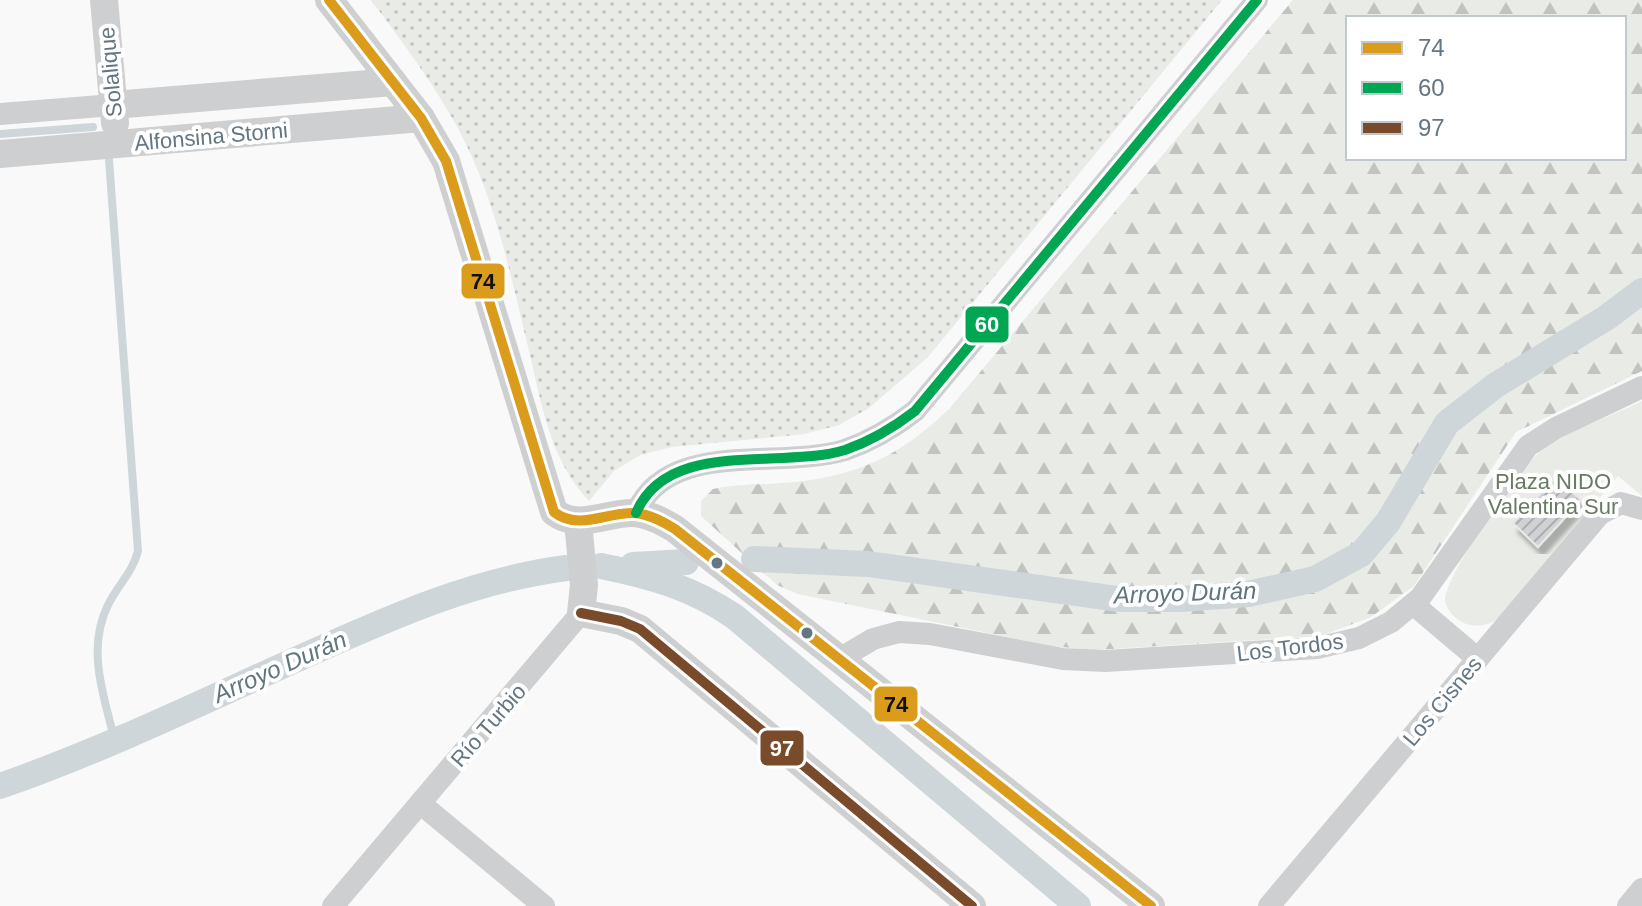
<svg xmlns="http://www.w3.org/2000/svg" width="1642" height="906" font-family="Arial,sans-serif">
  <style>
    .grass { fill: url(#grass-dots) }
    .forest { fill: url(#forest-firs); fill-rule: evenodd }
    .park { fill: #e8ebe6 }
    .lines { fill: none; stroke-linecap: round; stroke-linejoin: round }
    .stream { stroke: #ced6d9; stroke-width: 8 }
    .canal { stroke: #ced6d9; stroke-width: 26 }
    .building { fill: url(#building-hatch); stroke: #e8e8e8; stroke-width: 2; filter: url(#shadow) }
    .minor { stroke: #cecfd0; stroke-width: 22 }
    .tertiary { stroke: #cecfd0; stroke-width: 28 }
    .bus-1-casing { stroke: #fff; stroke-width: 16 }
    .bus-2-casing { stroke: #fff; stroke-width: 16 }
    .bus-3-casing { stroke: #fff; stroke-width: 16 }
    .bus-1 { stroke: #da9c1a; stroke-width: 10 }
    .bus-2 { stroke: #00a651; stroke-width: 10 }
    .bus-3 { stroke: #7a4b2a; stroke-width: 10 }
    .bus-dot { fill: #657683; stroke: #fff; stroke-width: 3 }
    .labels { text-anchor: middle; stroke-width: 8; stroke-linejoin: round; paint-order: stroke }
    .street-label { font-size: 22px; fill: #657683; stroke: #fff }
    .park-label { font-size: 22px; fill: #687a64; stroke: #fff }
    .water-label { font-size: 24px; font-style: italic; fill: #60757c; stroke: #fff }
    .line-badge { stroke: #fff; stroke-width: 3 }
    .badge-label { font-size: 22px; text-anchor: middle; font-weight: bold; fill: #fff }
    .pale-badge-label { font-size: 22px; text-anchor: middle; font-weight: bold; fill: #111 }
  </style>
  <defs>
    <pattern id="grass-dots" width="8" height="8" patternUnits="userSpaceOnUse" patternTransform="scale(2)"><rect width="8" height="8" fill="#e8ebe6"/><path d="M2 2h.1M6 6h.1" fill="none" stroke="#c0c3c0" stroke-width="1.8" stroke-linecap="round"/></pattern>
    <pattern id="forest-firs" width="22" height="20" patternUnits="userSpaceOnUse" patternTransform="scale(2)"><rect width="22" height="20" fill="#e8ebe6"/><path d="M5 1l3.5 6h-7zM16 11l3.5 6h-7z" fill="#c0c3c0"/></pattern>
    <pattern id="building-hatch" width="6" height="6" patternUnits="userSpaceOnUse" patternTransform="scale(2)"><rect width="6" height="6" fill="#d0d2d3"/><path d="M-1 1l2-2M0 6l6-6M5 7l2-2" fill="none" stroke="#acafb1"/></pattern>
    <filter id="shadow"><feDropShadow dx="5" dy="9" stdDeviation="2" flood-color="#0004"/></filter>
  </defs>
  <rect width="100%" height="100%" fill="#f9f9f9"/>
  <!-- grass -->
  <path class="grass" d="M 371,0 L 1222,0 L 928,357 L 869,408 L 839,425 L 804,434 L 672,447 L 640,455 L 614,471 L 589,501 C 550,460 542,405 529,351 C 515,294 503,236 482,181 C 456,112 414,58 371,0 Z"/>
  <!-- forest -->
  <path class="forest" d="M 1293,0 L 1642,0 L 1642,371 L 1516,432 L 1414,586 L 1371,617 L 1321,636 L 1095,650 L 1051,646 L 798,594 L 777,585 L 701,516 L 701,501 L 713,489 C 736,484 759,485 782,483 C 853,478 898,458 949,409 ZM 1348,18 L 1624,18 L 1624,158 L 1348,158 Z"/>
  <!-- park -->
  <path class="park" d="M 1642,401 L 1642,496 L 1618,476 L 1499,618 C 1479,633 1453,625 1445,602 C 1443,577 1520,468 1541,451 C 1570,430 1610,417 1642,401 Z"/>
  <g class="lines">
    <!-- stream -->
    <g class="stream">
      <path d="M 0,134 L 93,127"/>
      <path d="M 109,160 L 138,551 C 133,572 117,586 108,605 C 86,649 104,697 115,741"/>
    </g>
    <!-- canal -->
    <g class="canal">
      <path d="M 754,559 L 868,564 L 1118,599 L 1181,599 L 1248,594 L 1315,579 L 1361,554 L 1388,522 L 1447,423 L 1496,385 L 1606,318 L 1642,291"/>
      <path d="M 633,565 L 686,562"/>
      <path d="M 601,566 C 651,576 693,588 735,617 L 1078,906"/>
      <path d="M 0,786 C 107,749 210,698 313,652 C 396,615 475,580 566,568"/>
    </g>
  </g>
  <!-- building -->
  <path class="building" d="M 1556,477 L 1581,500 L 1538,547 L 1513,523 Z"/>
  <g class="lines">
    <!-- minor -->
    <g class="minor">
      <path d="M 0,114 L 113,105"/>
      <path d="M 636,513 C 668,438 779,470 845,450 C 871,441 893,428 915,411 L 1257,0"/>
      <path d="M 1413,604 L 1478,659"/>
      <path d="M 841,658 L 873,639 L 899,632 L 930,634 L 1063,659 L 1105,661 L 1317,648 L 1359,638 L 1391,622 L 1420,598 L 1528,446 L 1556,428 L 1642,387"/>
      <path d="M 421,804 L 544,906"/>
      <path d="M 333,906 L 581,613"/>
      <path d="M 1269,906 L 1600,514 L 1621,503 L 1642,509"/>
      <path d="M 1628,906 L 1642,889"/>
    </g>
    <!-- tertiary -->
    <g class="tertiary">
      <path d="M 104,0 L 115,123"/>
      <path d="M 329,0 L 421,118 L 446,161 L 554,512 C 578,531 607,512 634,513 C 649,514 662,521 675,529 L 1151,906"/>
      <path d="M 113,105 L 393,82"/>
      <path d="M 0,154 L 421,118"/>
      <path d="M 578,522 L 584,585 L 581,613 L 621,621 L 640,629 L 972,906"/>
    </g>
    <defs>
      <path id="bus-1" d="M 329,0 L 421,118 L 446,161 L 554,512 C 578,531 607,512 634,513 C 649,514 662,521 675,529 L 1151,906"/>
      <path id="bus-2" d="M 636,513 C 668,438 779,470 845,450 C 871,441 893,428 915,411 L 1257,0"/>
      <path id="bus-3" d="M 581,613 L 621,621 L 640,629 L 972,906"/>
    </defs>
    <!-- bus-1 casing -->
    <use href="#bus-1" class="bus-1-casing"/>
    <!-- bus-2 casing -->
    <use href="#bus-2" class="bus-2-casing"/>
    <!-- bus-3 casing -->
    <use href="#bus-3" class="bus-3-casing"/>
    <!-- bus-1 -->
    <use href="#bus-1" class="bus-1"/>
    <!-- bus-2 -->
    <use href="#bus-2" class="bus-2"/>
    <!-- bus-3 -->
    <use href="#bus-3" class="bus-3"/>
  </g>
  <!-- markers -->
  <g class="bus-dot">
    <circle cx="717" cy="563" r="7"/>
    <circle cx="807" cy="633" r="7"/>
  </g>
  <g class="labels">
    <!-- street labels -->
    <g class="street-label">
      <text transform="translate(110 72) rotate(-95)" y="8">Solalique</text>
      <text transform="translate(211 136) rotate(-5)" y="8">Alfonsina Storni</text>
      <text transform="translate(1290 647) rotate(-7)" y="8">Los Tordos</text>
      <text transform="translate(1442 701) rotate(-50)" y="8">Los Cisnes</text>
      <text transform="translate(488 725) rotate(-49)" y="8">Río Turbio</text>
    </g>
    <!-- park labels -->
    <g class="park-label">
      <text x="1553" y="489">Plaza NIDO<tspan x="1553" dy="25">Valentina Sur</tspan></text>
    </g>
    <!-- water labels -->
    <g class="water-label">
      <text transform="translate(1185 593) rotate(-2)" y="8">Arroyo Durán</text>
      <text transform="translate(280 667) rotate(-24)" y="8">Arroyo Durán</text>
    </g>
  </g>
  <g class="line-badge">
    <rect x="460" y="262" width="46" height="38" rx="8" fill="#da9c1a"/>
    <rect x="964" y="305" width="46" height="39" rx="8" fill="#00a651"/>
    <rect x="873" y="685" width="46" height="38" rx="8" fill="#da9c1a"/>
    <rect x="759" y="729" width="46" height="38" rx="8" fill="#7a4b2a"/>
  </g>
  <g class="badge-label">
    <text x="987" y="332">60</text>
    <text x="782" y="756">97</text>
  </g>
  <g class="pale-badge-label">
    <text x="483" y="289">74</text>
    <text x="896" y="712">74</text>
  </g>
  <!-- legend -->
  <rect x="1346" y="16" width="280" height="144" fill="#ffffff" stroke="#c1c8cd" stroke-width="2"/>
  <rect x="1362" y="42" width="40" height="12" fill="#da9c1a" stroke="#c1c8cd" stroke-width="2"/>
  <text x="1418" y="56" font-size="24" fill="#657683">74</text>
  <rect x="1362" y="82" width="40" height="12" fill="#00a651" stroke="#c1c8cd" stroke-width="2"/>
  <text x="1418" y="96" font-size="24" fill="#657683">60</text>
  <rect x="1362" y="122" width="40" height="12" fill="#7a4b2a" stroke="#c1c8cd" stroke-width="2"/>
  <text x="1418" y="136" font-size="24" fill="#657683">97</text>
</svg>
